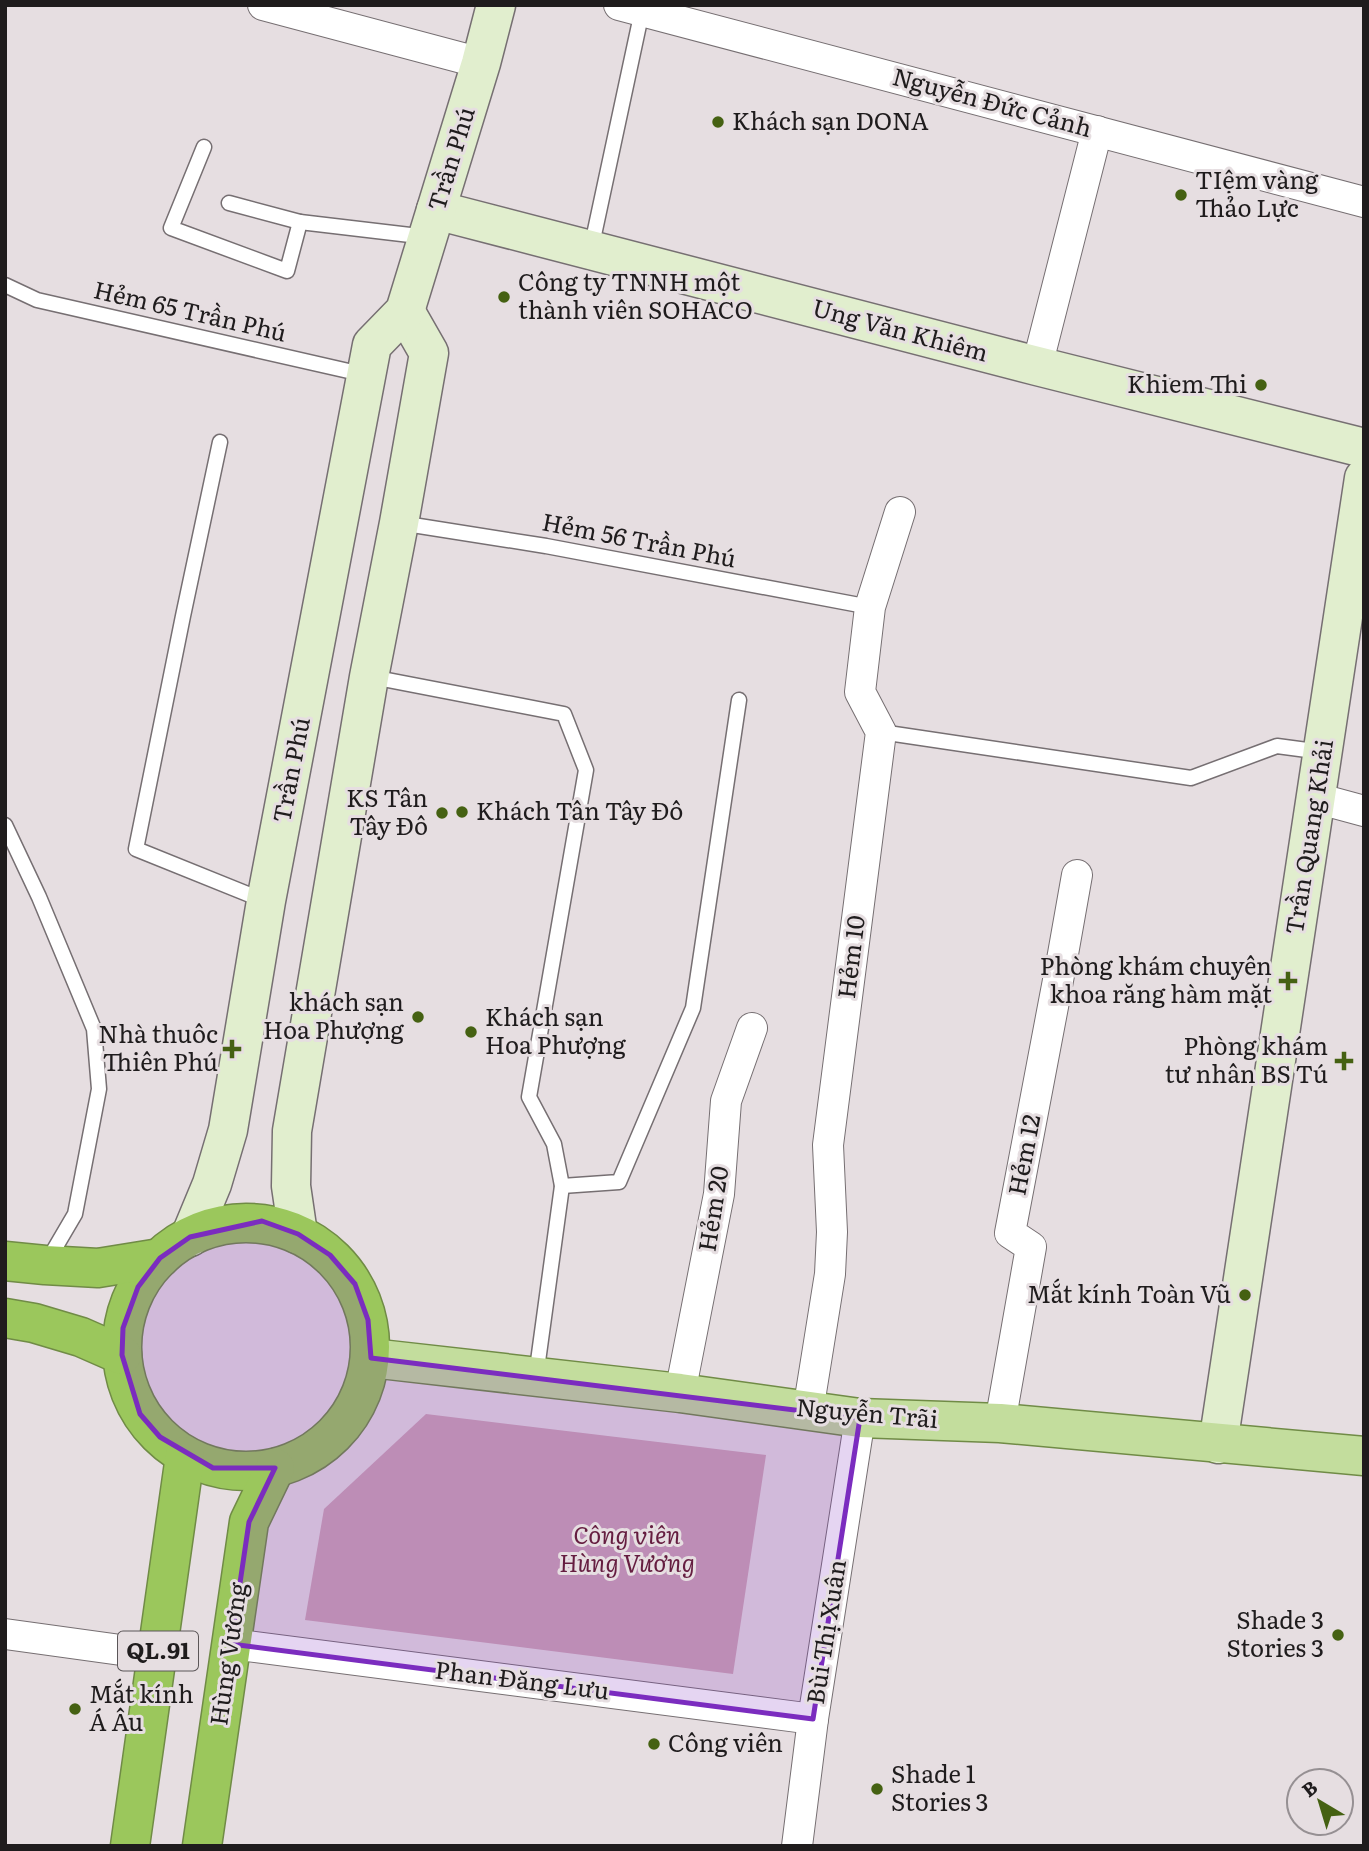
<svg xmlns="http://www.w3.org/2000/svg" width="1369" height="1851" font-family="Literata,serif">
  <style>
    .green { fill: #cda5b4 }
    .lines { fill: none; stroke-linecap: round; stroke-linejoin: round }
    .lane-casing { stroke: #766f72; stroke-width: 17 }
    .street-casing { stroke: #766f72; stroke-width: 32 }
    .secondary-casing { stroke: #766f72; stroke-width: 41 }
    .primary-casing { stroke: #708b46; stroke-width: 41 }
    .highway-casing { stroke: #708b46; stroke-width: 41 }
    .lane { stroke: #fff; stroke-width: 14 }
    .street { stroke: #fff; stroke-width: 30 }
    .secondary { stroke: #e1eece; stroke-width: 38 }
    .primary { stroke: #c3dd9d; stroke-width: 38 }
    .highway { stroke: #9bc75c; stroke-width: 38 }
    .marked { fill: #7b2cbf; fill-opacity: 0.2; stroke: #7b2cbf; stroke-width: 5; stroke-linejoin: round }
    .poi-dot { fill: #456112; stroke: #e6dee1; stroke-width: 2.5 }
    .labels { text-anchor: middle; stroke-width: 6; stroke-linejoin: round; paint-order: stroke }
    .shield { fill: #e6dee1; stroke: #5b5658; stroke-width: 2 }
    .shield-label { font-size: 23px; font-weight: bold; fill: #1f1c1d }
    .street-label { font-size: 24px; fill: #1f1c1d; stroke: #e6dee1 }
    .poi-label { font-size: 24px; fill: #1f1c1d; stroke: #e6dee1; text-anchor: start }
    .park-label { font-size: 24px; font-style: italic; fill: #651d40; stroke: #e6dee1 }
  </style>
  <rect width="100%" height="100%" fill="#e6dee1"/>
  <!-- green -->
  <path class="green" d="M 426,1414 L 766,1455 L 733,1674 L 305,1620 L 324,1509 Z"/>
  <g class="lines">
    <defs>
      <g id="lane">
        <path d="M 204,147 L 171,228 L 287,271 L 300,222 L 427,237"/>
        <path d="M 229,203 L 300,222"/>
        <path d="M 591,249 L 642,11"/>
        <path d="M 5,285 L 37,300 L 366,375"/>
        <path d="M 220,442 L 183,616 L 136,849 L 265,901"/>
        <path d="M 400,523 L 546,546 L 870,607"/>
        <path d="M 372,677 L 564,714 L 586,770 L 529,1097 L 554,1144 L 562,1186 L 536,1376"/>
        <path d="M 881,732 L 1191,778 L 1277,746 L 1322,752"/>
        <path d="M 5,825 L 39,897 L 94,1029 L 99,1089 L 75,1214 L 48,1260"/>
        <path d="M 562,1186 L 619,1182 L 693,1008 L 739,700"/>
      </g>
      <g id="street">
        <path d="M 263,5 L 481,63"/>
        <path d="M 619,5 L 1364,202"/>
        <path d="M 1037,366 L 1097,131"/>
        <path d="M 1316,798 L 1364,811"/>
        <path d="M 680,1393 L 719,1194 L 726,1101 L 752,1028"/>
        <path d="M 808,1411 L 830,1274 L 832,1232 L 828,1145 L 881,732 L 860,692 L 870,607 L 900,512"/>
        <path d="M 1000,1423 L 1031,1247 L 1010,1233 L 1063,954 L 1077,875"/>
        <path d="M 5,1634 L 157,1655"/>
        <path d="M 231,1644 L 813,1719"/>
        <path d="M 797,1846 L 813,1719 L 860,1418"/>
      </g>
      <g id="secondary">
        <path d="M 436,210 L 1037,366 L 1364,448"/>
        <path d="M 298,1234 L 291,1186 L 292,1131 L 369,677 L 399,523 L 429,353 L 405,311"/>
        <path d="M 190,1237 L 212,1184 L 228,1130 L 266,901 L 372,345 L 405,311 L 481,63 L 496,5"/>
        <path d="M 1218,1444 L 1364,478"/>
      </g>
      <path id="primary" d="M 371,1358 L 680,1393 L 860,1418 L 1000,1423 L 1364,1456"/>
      <g id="highway">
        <circle cx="246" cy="1347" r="124"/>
        <path d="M 5,1261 L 45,1265 L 98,1268 L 160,1258"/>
        <path d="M 5,1318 L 34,1323 L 81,1337 L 122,1355"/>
        <path d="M 130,1846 L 185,1456"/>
        <path d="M 202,1846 L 249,1522 L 275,1468"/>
      </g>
    </defs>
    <!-- lane casing -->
    <use href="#lane" class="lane-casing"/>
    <!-- street casing -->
    <use href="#street" class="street-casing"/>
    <!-- secondary casing -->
    <use href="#secondary" class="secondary-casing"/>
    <!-- primary casing -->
    <use href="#primary" class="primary-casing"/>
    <!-- highway casing -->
    <use href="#highway" class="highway-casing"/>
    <!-- lane -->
    <use href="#lane" class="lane"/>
    <!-- street -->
    <use href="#street" class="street"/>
    <!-- secondary -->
    <use href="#secondary" class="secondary"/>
    <!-- primary -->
    <use href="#primary" class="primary"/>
    <!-- highway -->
    <use href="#highway" class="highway"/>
  </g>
  <!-- marked area -->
  <path class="marked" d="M 262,1221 L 298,1234 L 330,1255 L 355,1284 L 368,1320 L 371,1358 L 860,1418 L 813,1719 L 231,1644 L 249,1522 L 275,1468 L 213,1468 L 160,1437 L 140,1414 L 122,1355 L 123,1328 L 138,1287 L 160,1258 L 190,1237 Z"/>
  <!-- markers -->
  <g class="poi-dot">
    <circle cx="718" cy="122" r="7"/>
    <circle cx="1181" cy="195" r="7"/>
    <circle cx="504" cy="297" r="7"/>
    <circle cx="1261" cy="385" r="7"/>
    <circle cx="462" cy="812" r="7"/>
    <circle cx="442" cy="813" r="7"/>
    <path d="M1284.5 970.5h7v7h7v7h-7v7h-7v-7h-7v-7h7z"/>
    <circle cx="418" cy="1017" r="7"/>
    <circle cx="471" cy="1032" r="7"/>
    <path d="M228.5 1038.5h7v7h7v7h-7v7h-7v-7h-7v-7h7z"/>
    <path d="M1340.5 1050.5h7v7h7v7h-7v7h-7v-7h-7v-7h7z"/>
    <circle cx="1245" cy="1295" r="7"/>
    <circle cx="1338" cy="1635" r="7"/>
    <circle cx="75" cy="1709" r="7"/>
    <circle cx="654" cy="1744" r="7"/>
    <circle cx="877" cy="1789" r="7"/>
  </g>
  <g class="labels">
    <!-- shield labels -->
    <rect class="shield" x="118" y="1631.5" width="80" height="39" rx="5"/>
    <g class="shield-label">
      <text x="158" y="1659">QL.91</text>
    </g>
    <!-- street labels -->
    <g class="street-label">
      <text transform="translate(992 103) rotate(15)" y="8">Nguyễn Đức Cảnh</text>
      <text transform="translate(452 159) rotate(-73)" y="8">Trần Phú</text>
      <text transform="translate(190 312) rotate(13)" y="8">Hẻm 65 Trần Phú</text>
      <text transform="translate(900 331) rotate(15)" y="8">Ung Văn Khiêm</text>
      <text transform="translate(639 541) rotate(11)" y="8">Hẻm 56 Trần Phú</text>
      <text transform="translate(292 770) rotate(-79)" y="8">Trần Phú</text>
      <text transform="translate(1310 837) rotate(-81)" y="8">Trần Quang Khải</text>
      <text transform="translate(852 957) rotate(-83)" y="8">Hẻm 10</text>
      <text transform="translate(1025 1155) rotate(-79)" y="8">Hẻm 12</text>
      <text transform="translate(714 1209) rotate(-81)" y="8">Hẻm 20</text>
      <text transform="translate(867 1414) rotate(5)" y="8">Nguyễn Trãi</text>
      <text transform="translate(827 1632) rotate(-81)" y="8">Bùi Thị Xuân</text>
      <text transform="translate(229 1654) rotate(-82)" y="8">Hùng Vương</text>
      <text transform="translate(522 1681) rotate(7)" y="8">Phan Đăng Lưu</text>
    </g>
    <!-- poi labels -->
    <g class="poi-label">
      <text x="732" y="130">Khách sạn DONA</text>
      <text x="1195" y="189">TIệm vàng<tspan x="1195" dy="28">Thảo Lực</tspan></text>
      <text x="518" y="291">Công ty TNNH một<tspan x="518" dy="28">thành viên SOHACO</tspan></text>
      <text x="1247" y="393" text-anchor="end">Khiem Thi</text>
      <text x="428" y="807" text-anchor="end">KS Tân<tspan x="428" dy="28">Tây Đô</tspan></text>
      <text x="476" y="820">Khách Tân Tây Đô</text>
      <text x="1272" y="975" text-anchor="end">Phòng khám chuyên<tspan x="1272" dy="28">khoa răng hàm mặt</tspan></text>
      <text x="404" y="1011" text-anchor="end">khách sạn<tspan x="404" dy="28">Hoa Phượng</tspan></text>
      <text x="485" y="1026">Khách sạn<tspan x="485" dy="28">Hoa Phượng</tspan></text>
      <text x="218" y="1043" text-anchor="end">Nhà thuôc<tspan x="218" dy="28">Thiên Phú</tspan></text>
      <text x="1328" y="1055" text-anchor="end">Phòng khám<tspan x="1328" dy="28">tư nhân BS Tú</tspan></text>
      <text x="1231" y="1303" text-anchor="end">Mắt kính Toàn Vũ</text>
      <text x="1324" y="1629" text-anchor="end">Shade 3<tspan x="1324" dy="28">Stories 3</tspan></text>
      <text x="89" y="1703">Mắt kính<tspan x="89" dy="28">Á Âu</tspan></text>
      <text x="668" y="1752">Công viên</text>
      <text x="891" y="1783">Shade 1<tspan x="891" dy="28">Stories 3</tspan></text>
    </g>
    <!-- park labels -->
    <g class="park-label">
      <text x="627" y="1544">Công viên<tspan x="627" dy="28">Hùng Vương</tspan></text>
    </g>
  </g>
  <!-- border -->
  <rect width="1369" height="1851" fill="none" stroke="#1f1c1d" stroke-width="14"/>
  <!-- north arrow -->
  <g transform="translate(1320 1802) rotate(322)"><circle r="33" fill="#e6dee1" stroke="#969093" stroke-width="2"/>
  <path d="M0-5L12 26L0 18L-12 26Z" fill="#456112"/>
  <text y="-10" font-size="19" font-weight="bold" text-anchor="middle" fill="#1f1c1d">B</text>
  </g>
</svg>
